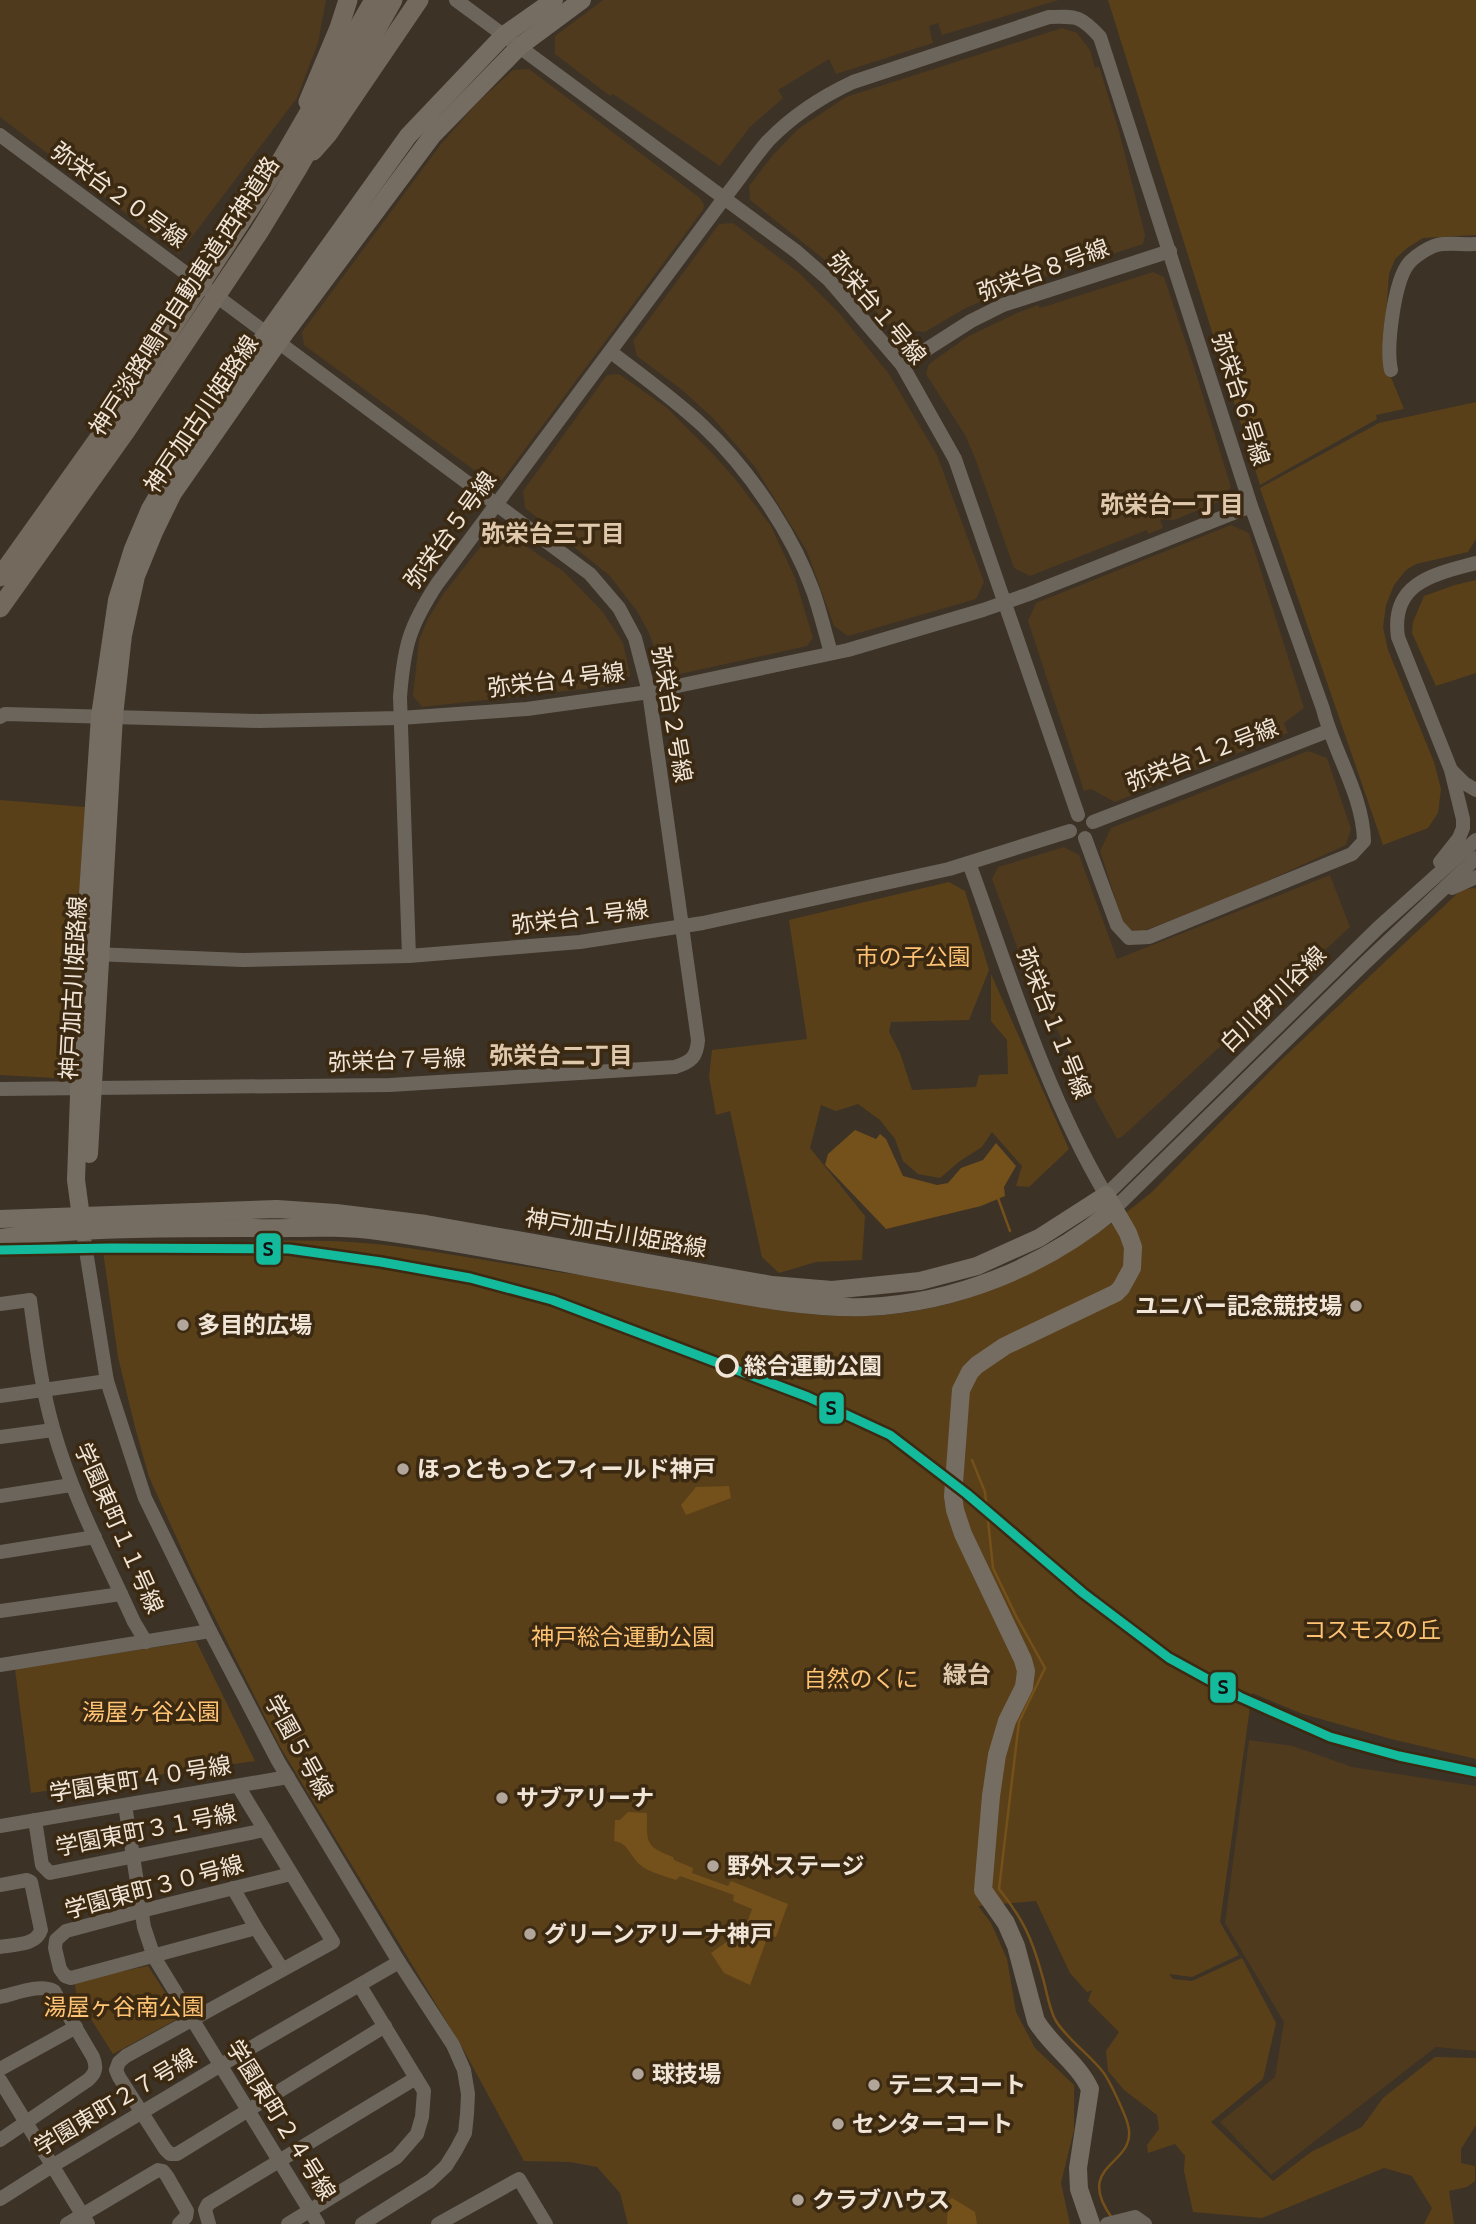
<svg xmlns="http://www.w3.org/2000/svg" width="1476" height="2224" font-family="Cabin,'Noto Sans JP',sans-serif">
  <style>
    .built { fill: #4f3a1e }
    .green { fill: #5a4019 }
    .water { fill: #74501a }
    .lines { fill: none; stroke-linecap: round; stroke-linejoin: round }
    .stream { stroke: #74501a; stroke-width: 2.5 }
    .minor { stroke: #6c655c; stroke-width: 14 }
    .major { stroke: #766d62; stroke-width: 18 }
    .highway { stroke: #73695d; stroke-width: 19 }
    .highway-bridge { stroke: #73695d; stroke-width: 19 }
    .metro-1-casing { stroke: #3b2912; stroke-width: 14 }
    .metro-1 { stroke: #13ba9c; stroke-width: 9 }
    .poi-dot { fill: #b1a699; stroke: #3b2912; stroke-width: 2.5 }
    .stop-dot { fill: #3b2912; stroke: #f0e5d7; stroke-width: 3.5 }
    .labels { text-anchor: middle; stroke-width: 7; stroke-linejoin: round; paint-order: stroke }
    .street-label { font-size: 23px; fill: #f0e5d7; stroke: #3b2912 }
    .park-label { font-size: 23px; fill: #ffc374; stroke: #3b2912 }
    .poi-label { font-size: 23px; font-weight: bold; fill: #f0e5d7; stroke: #3b2912; text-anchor: start }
    .stop-label { font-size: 23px; font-weight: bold; fill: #f0e5d7; stroke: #3b2912; text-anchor: start }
    .neighbourhood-label { font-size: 24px; font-weight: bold; fill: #dfc8ac; stroke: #3b2912 }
    .line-badge { stroke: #3b2912; stroke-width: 2.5 }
    .pale-badge-label { font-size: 19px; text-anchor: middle; font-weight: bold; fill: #111 }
  </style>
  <rect width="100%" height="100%" fill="#3c3226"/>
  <!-- built -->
  <g class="built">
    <path d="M 0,0 L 326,0 L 318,43 L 297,98 L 179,254 L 0,117 Z"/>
    <path d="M 603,0 L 1059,0 L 942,35 L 938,23 L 929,26 L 933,43 L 836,74 L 829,59 L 778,90 L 783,98 L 750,127 L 720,166 L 613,94 L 610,96 L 555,54 L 555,36 Z"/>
    <path d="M 1062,28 L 1077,33 L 1090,50 L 1095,68 L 1099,66 L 1119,131 L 1145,235 L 1143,244 L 1011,288 L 964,309 L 925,332 L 893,329 L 831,265 L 750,200 L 749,186 L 773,155 L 798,129 L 846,97 Z"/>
    <path d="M 529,69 L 700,198 L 704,205 L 703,210 L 502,480 L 489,481 L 304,345 L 302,332 L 441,144 L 478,102 L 513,70 Z"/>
    <path d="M 733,223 L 798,272 L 840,314 L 889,374 L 937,455 L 984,582 L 976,599 L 848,636 L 834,626 L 807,551 L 755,467 L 713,418 L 682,390 L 637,356 L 633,341 L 719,224 Z"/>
    <path d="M 1153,272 L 1164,277 L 1195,370 L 1231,487 L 1223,500 L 1174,520 L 1160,519 L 1163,528 L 1148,534 L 1147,530 L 1030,576 L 1014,568 L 975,458 L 965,435 L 926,374 L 929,364 L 967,337 L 1017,313 L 1038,305 L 1040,308 Z"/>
    <path d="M 619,374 L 666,407 L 714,455 L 736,480 L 771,526 L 795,578 L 813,638 L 807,646 L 671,676 L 661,667 L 649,633 L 637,611 L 609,575 L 525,508 L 523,491 L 607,375 Z"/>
    <path d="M 1231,525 L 1249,533 L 1304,708 L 1284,723 L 1288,733 L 1115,802 L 1091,789 L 1084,791 L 1028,621 L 1036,603 Z"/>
    <path d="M 503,531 L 563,571 L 603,612 L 623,643 L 630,675 L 627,682 L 619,685 L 422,707 L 413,696 L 419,640 L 428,619 L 444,593 L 492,532 Z"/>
    <path d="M 1308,751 L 1327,758 L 1351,829 L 1346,845 L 1243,892 L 1144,931 L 1135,932 L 1128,928 L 1122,920 L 1100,851 L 1111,828 Z"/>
    <path d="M 1064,847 L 1079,855 L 1117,959 L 1330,875 L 1350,927 L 1123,1136 L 1117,1139 L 1028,977 L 992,879 L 998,867 Z"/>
    <path d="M 1249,1740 L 1293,1746 L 1352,1767 L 1476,1786 L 1476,2051 L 1436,2047 L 1271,2175 L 1220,2122 L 1275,2077 L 1284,2022 L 1225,1923 Z"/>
  </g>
  <!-- green -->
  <g class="green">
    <path d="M 1108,0 L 1476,0 L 1476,235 L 1423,238 L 1407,248 L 1395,259 L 1389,274 L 1383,358 L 1404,409 L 1376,415 L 1377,419 L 1260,485 Z"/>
    <path d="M 1476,402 L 1476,539 L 1468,552 L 1416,564 L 1406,570 L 1394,585 L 1386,605 L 1383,627 L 1388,650 L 1434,762 L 1441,789 L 1438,813 L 1428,828 L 1383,845 L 1260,488 L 1379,423 Z"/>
    <path d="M 1476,580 L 1476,673 L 1436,686 L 1412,633 L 1413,622 L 1424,596 L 1455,585 Z"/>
    <path d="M 0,800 L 85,807 L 67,1070 L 55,1078 L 0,1075 Z"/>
    <path d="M 949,882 L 965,891 L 989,970 L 969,1020 L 891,1022 L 889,1032 L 900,1053 L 912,1090 L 976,1087 L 979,1075 L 1008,1074 L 1007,1040 L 991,1021 L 991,974 L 1069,1149 L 1029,1187 L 1016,1186 L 1022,1166 L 992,1132 L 982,1147 L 960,1161 L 940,1178 L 918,1174 L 903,1161 L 895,1139 L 880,1120 L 858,1104 L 836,1111 L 821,1105 L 810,1148 L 865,1216 L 862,1260 L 816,1262 L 779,1273 L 762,1257 L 730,1111 L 716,1115 L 709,1077 L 712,1050 L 807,1039 L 789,920 Z"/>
    <path d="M 1474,888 L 1476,889 L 1476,1759 L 1391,1739 L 1303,1714 L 1252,1693 L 1220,1922 L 1239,1955 L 1192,1977 L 1169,1974 L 1173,1979 L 1192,1981 L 1242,1958 L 1276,2023 L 1263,2079 L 1211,2122 L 1273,2181 L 1311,2152 L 1362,2127 L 1383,2098 L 1435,2057 L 1476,2058 L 1476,2125 L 1461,2149 L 1461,2163 L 1475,2166 L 1475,2181 L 1467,2187 L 1449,2191 L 1454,2224 L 1424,2224 L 1432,2208 L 1412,2176 L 1384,2168 L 1262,2218 L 1193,2212 L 1184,2171 L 1185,2156 L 1175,2144 L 1148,2153 L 1147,2145 L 1159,2129 L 1157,2115 L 1124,2090 L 1108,2071 L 1106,2051 L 1119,2032 L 1088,2001 L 1092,1990 L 1087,1992 L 1070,1973 L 1036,1901 L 978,1906 L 991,1923 L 1007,1959 L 1016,2012 L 1035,2048 L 1074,2085 L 1074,2130 L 1061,2183 L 1070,2224 L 628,2224 L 620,2193 L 597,2167 L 570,2162 L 524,2161 L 462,2047 L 279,1745 L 193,1574 L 149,1477 L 135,1427 L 118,1357 L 103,1251 C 193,1245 286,1235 376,1244 C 440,1251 502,1264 565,1273 C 594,1277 623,1281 651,1286 C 712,1297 773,1313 835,1316 C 958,1321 1060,1268 1152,1192 L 1280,1061 L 1461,890 Z"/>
    <path d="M 196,1641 L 255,1761 L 31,1793 L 15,1669 Z"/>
    <path d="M 148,1966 L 181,2017 L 113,2054 L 77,1997 L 74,1981 Z"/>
  </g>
  <!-- water -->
  <g class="water">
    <path d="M 855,1130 L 876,1139 L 880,1134 L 886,1139 L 903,1176 L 937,1185 L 948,1183 L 961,1168 L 983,1160 L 996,1143 L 1016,1166 L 1004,1187 L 1005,1196 L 981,1206 L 886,1229 L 825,1165 L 828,1154 Z"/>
    <path d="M 729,1486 L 731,1498 L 686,1515 L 681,1505 L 696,1487 Z"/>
    <path d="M 628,1812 L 647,1813 C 647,1842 644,1846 673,1857 L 674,1860 L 693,1868 L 692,1873 L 728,1886 L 731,1881 L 788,1904 L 776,1937 L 768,1936 L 750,1985 L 724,1973 L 711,1953 L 745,1929 L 752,1909 L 733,1901 L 734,1895 L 680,1876 L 676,1880 C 665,1876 647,1872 639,1864 C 629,1854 628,1843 614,1841 L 615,1820 L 620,1820 Z"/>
    <path d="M 952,2198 L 975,2212 L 977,2224 L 947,2224 L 948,2201 Z"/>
  </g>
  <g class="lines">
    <!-- stream -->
    <g class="stream">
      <path d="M 998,1198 L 1010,1231"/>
      <path d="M 972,1460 L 985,1492 L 993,1568 L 1016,1616 L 1045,1668 L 1019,1722 L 999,1889 C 1023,1919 1032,1938 1042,1975 C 1046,1987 1049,2010 1056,2021 C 1067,2039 1090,2055 1103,2072 C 1109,2079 1126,2116 1128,2125 C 1139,2166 1072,2162 1112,2218"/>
    </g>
    <!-- minor -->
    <g class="minor">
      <path d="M 456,0 L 797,252 L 829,280 L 902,365 L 955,459 L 1078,815"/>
      <path d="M 0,135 L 590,574 L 619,608 L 635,638 L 649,692 L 698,1040 C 697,1057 691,1062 675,1067 L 390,1085 L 0,1089"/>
      <path d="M 611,352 C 642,376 674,399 703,426 C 748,468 792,533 813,591 C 820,611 825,632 831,653"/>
      <path d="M 902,365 L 971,321 L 1003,305 L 1170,251"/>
      <path d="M 1391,370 C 1386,347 1394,281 1409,263 C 1415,256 1429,247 1437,245 C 1449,242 1464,245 1476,244"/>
      <path d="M 0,717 L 5,714 L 259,721 L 400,718 L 527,709 L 649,692 L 848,650 L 983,610 L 1029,594 L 1251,506"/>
      <path d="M 1452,771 L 1464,783 L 1476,790"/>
      <path d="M 1093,822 L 1328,731"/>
      <path d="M 1440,862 L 1459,838 L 1463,828 L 1463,819 L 1451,770 L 1398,637 C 1390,582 1435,574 1476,563"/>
      <path d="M 969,863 C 1010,975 1045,1092 1106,1195 L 1378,928 L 1476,840"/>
      <path d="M 1452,888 L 1476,877"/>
      <path d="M 93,954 L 243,960 L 409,956 L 580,942 L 703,923 L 949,869 L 1070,831"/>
      <path d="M 409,956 L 400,697 C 404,646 409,627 437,584 L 725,197 C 740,179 753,158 768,141 C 793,115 821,97 853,82 L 1049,17 C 1077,16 1081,16 1100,37 L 1251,506 L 1323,709 C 1334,753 1363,795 1364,841 L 1352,854 L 1149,937 L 1129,938 L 1117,925 L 1085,838"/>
      <path d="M 1113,1210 L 1365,963 L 1476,858"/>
      <path d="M 83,1232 L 107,1381 L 145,1498 L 210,1631 L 278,1761 L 399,1962 L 453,2045 L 464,2070 L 468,2094 L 467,2114 L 465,2133 L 456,2150 L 446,2166 L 430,2181 L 362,2224"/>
      <path d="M 0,1304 L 30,1300 C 36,1343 41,1386 53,1428 C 72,1496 105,1558 134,1622 L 146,1642"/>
      <path d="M 0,1396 L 107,1381"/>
      <path d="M 0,1437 L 53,1430"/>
      <path d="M 0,1496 L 71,1485"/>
      <path d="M 0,1552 L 95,1537"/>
      <path d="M 0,1611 L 121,1594"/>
      <path d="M 0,1665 L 210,1631"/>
      <path d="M 238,1786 L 333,1942 L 126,2056 L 119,2062 L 116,2070 L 119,2077 L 165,2149 L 170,2154 L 177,2154 L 385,2026"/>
      <path d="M 125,1805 L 144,1927 L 154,1957 L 318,2224"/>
      <path d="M 35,1820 L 42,1865 L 50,1873 L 265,1830"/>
      <path d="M 0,1826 L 288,1777"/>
      <path d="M 0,1885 L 27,1880 L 31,1882 L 41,1930 C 36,1946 14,1944 0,1947"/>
      <path d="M 233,1888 L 256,1928 L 282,1969"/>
      <path d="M 256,1928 L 71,1978 L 65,1976 L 60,1969 L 55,1948 L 56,1940 L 66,1931 L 141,1911 L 291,1874"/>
      <path d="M 0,1997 C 15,1994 40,1983 54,1991 L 93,2057 C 97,2067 96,2073 88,2080 L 0,2140"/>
      <path d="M 0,2069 L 76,2027"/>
      <path d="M 0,2080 L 88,2224"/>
      <path d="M 0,2199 L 52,2166 L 221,2065 L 399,1962"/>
      <path d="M 67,2224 L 158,2170 L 163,2171 L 167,2176 L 187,2211 L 186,2217 L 179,2224"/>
      <path d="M 209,2224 L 205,2210 L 208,2204 L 416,2078"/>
      <path d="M 288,2224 L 397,2157 L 417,2134 L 422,2117 L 424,2091 L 360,1986"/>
      <path d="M 438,2224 L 519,2179 L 546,2224"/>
      <path d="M 1107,2224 L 1135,2217 L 1145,2224"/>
    </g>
    <!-- major -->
    <g class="major">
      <path d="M 89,1154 L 114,716 L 123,635 L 136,576 L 154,532 L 173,493 L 279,341 L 432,136 L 520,46 L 582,0"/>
      <path d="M 0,1219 L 277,1209 L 336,1213 L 426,1224 L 772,1285 L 832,1290 L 920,1281 L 977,1266 L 1039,1238 L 1106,1195 L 1128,1233 L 1133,1247 L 1132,1268 L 1121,1288 L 1116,1293 L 1005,1346 L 977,1365 L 970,1372 L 961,1390 L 953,1496 L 955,1510 L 963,1534 L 1023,1660 L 1026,1671 L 1024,1687 L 1007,1721 L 997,1755 L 991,1796 L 983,1890 L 1006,1923 L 1016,1946 L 1036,2021 C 1051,2046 1078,2063 1090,2089 L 1078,2168 L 1079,2189 L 1091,2224"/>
      <path d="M 83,1232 L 76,1180 L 84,953 L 100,716 L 117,600 L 133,549 L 150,509 L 193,436 L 408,136 L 504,35 L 554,0"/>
      <path d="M 0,1238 C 81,1228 165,1228 247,1228 C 291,1229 334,1225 378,1231 C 475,1244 571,1265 667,1282 C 732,1293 799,1309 866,1307 C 956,1303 1044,1267 1113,1210"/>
    </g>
    <!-- highway -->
    <g class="highway">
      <path d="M 308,102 L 339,28 L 348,0"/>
      <path d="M 313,151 L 328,134 L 419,0"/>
    </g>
    <!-- highway-bridge -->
    <g class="highway-bridge">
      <path d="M 0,577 L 118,411 L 282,159 L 374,0"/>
      <path d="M 0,608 L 126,431 L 259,232 L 298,168 L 393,0"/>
    </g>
    <defs>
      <path id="metro-1" d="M 0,1250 L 111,1248 L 289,1249 L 381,1262 L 470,1278 L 552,1300 L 808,1397 L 890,1435 L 967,1494 L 1083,1593 L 1169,1658 L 1240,1697 L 1330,1737 L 1399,1756 L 1476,1772"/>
    </defs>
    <!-- metro-1 casing -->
    <use href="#metro-1" class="metro-1-casing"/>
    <!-- metro-1 -->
    <use href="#metro-1" class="metro-1"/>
  </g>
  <!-- markers -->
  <g class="poi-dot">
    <circle cx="1356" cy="1306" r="7"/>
    <circle cx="183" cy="1325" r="7"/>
    <circle cx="403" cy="1469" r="7"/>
    <circle cx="502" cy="1798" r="7"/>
    <circle cx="713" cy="1866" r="7"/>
    <circle cx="530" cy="1934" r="7"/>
    <circle cx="638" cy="2074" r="7"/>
    <circle cx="874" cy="2085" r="7"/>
    <circle cx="838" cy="2124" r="7"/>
    <circle cx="798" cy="2200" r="7"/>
  </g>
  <circle class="stop-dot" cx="727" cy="1366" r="10"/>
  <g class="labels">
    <!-- street labels -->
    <g class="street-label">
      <text transform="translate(119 195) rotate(36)" y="8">弥栄台２０号線</text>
      <text transform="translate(1043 270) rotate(-20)" y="8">弥栄台８号線</text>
      <text transform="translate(184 296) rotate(-57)" y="8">神戸淡路鳴門自動車道;西神道路</text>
      <text transform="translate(877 308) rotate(50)" y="8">弥栄台１号線</text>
      <text transform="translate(1241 399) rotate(72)" y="8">弥栄台６号線</text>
      <text transform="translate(201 414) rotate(-56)" y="8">神戸加古川姫路線</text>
      <text transform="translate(450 530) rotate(-54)" y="8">弥栄台５号線</text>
      <text transform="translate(556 680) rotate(-7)" y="8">弥栄台４号線</text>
      <text transform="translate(672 714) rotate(80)" y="8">弥栄台２号線</text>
      <text transform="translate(1202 755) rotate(-21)" y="8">弥栄台１２号線</text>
      <text transform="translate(580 917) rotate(-7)" y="8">弥栄台１号線</text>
      <text transform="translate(73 988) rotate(-87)" y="8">神戸加古川姫路線</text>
      <text transform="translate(1273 999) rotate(-45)" y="8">白川伊川谷線</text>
      <text transform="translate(1054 1023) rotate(68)" y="8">弥栄台１１号線</text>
      <text transform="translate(397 1060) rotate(-2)" y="8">弥栄台７号線</text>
      <text transform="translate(616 1233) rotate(10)" y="8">神戸加古川姫路線</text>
      <text transform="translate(119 1528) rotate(66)" y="8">学園東町１１号線</text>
      <text transform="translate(299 1747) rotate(61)" y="8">学園５号線</text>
      <text transform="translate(140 1779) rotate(-9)" y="8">学園東町４０号線</text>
      <text transform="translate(146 1830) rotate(-11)" y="8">学園東町３１号線</text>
      <text transform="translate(154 1887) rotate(-15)" y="8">学園東町３０号線</text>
      <text transform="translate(115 2102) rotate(-31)" y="8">学園東町２７号線</text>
      <text transform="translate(281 2120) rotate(58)" y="8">学園東町２４号線</text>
    </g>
    <!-- park labels -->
    <g class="park-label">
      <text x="913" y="965">市の子公園</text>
      <text x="1372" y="1638">コスモスの丘</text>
      <text x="623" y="1645">神戸総合運動公園</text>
      <text x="861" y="1687">自然のくに</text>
      <text x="151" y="1720">湯屋ヶ谷公園</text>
      <text x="124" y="2015">湯屋ヶ谷南公園</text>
    </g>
    <!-- poi labels -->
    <g class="poi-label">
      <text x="1342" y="1314" text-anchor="end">ユニバー記念競技場</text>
      <text x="197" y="1333">多目的広場</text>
      <text x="417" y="1477">ほっともっとフィールド神戸</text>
      <text x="516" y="1806">サブアリーナ</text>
      <text x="727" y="1874">野外ステージ</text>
      <text x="544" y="1942">グリーンアリーナ神戸</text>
      <text x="652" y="2082">球技場</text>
      <text x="888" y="2093">テニスコート</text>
      <text x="852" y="2132">センターコート</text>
      <text x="812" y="2208">クラブハウス</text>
    </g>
    <!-- stop labels -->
    <g class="stop-label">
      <text x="744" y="1374">総合運動公園</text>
    </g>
    <!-- neighbourhood labels -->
    <g class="neighbourhood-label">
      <text x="1172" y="513">弥栄台一丁目</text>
      <text x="553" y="542">弥栄台三丁目</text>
      <text x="561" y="1064">弥栄台二丁目</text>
      <text x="967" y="1683">緑台</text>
    </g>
  </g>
  <g class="line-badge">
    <rect x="255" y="1232" width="27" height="34" rx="7" fill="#13ba9c"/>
    <rect x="818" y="1391" width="27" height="34" rx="7" fill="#13ba9c"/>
    <rect x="1209" y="1671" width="28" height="33" rx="7" fill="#13ba9c"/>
  </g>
  <g class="pale-badge-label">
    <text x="268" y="1256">S</text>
    <text x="831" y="1415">S</text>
    <text x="1223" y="1694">S</text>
  </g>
</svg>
